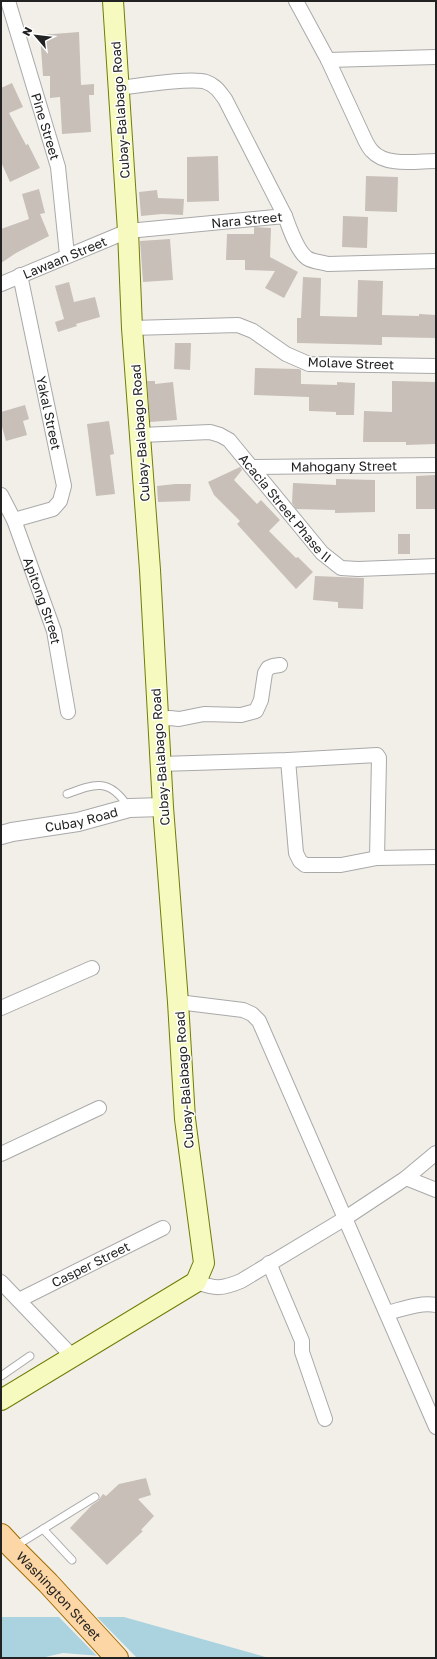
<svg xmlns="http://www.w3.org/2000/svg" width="437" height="1659" font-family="'Golos Text',sans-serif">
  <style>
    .water { fill: #aad3df }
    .pier { fill: #f2efe9 }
    .building { fill: #c7bfb8 }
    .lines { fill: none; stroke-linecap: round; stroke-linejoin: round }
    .service-casing { stroke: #a9a9a9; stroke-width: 9 }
    .minor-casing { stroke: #a9a9a9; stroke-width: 16 }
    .tertiary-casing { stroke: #a9a9a9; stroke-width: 20 }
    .secondary-casing { stroke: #707d05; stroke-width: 22 }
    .primary-casing { stroke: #a06b00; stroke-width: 24 }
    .service { stroke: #fff; stroke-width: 7 }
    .minor { stroke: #fff; stroke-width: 14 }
    .tertiary { stroke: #fff; stroke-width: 18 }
    .secondary { stroke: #f7fabf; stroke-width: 20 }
    .primary { stroke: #fcd6a4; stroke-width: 22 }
    .labels { text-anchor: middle; stroke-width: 3; stroke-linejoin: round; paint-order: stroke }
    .street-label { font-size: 13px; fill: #222; stroke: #fff }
  </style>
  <rect width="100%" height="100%" fill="#f2efe9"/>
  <!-- water -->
  <path class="water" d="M 1,1617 L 124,1617 L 269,1658 L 125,1658 L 63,1653 L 41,1658 L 1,1658 Z"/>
  <!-- pier -->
  <path class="pier" d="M 57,1615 L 95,1615 L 137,1658 L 99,1658 Z"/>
  <!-- building -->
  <g class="building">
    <path d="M 79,32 L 81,85 L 94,84 L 94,95 L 89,95 L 91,132 L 62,134 L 60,97 L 50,98 L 50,76 L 43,76 L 40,35 Z"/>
    <path d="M 12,83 L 23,107 L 9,113 L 26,145 L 28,144 L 40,168 L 10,182 L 1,162 L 1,88 Z"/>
    <path d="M 218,156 L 219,201 L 187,202 L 187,157 Z"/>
    <path d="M 366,176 L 398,177 L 397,212 L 365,211 Z"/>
    <path d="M 39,189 L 45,213 L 40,214 L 49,236 L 16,253 L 1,263 L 1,229 L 29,219 L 22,194 Z"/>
    <path d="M 157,190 L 158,198 L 184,199 L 183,215 L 162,214 L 141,216 L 139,192 Z"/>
    <path d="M 343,216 L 368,217 L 367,248 L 342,247 Z"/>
    <path d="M 254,227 L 271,228 L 270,257 L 298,272 L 284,298 L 265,288 L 275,271 L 245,270 L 245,260 L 226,260 L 227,234 L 254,234 Z"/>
    <path d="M 170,239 L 173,280 L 143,282 L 140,241 Z"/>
    <path d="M 303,277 L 321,278 L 320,316 L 357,317 L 358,280 L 383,281 L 382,315 L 419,316 L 419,314 L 436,315 L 436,338 L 382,337 L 382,345 L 297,343 L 297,318 L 301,318 Z"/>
    <path d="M 69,282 L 74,302 L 95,297 L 100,317 L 76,324 L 77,326 L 58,332 L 55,322 L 64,319 L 55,286 Z"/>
    <path d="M 175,343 L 191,343 L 190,370 L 174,369 Z"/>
    <path d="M 255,368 L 299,369 L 301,370 L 301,384 L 337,385 L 337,382 L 355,383 L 354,415 L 336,415 L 336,412 L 309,411 L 309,397 L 254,395 Z"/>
    <path d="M 147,381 L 155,381 L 155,384 L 173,382 L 177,420 L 150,422 Z"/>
    <path d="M 392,381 L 436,382 L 436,444 L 406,445 L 406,442 L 363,442 L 364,411 L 392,412 Z"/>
    <path d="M 25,405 L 29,419 L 23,421 L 27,435 L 6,441 L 1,423 L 1,412 Z"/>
    <path d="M 109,421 L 114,454 L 110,455 L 115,494 L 96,496 L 87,424 Z"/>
    <path d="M 240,467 L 242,470 L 234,480 L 257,504 L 261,500 L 280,520 L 269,531 L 296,558 L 298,557 L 313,572 L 296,589 L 237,524 L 240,521 L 214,495 L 208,482 Z"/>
    <path d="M 436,475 L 436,509 L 416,509 L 416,476 Z"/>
    <path d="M 336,479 L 375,480 L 375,512 L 335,513 L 335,510 L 296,509 L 292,503 L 293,483 L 336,485 Z"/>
    <path d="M 175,484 L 191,484 L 190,501 L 158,502 L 157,486 Z"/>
    <rect x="398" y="534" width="12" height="20"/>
    <path d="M 315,576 L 364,578 L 363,609 L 338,608 L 338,602 L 313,600 Z"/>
    <path d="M 146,1478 L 151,1495 L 138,1499 L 154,1516 L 141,1530 L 143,1531 L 107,1565 L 70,1528 L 92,1505 L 98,1501 L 103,1494 L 106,1496 L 119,1484 Z"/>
  </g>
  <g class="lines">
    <defs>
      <g id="service">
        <path d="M 67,794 C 96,783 110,778 129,808"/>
        <path d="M 1,1376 L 30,1356"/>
        <path d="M 43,1529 L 72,1560"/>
        <path d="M 14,1547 L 95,1497"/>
      </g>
      <g id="minor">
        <path id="s1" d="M 8,1 L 58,167 L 67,255"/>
        <path d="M 296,1 L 328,60 L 365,140 C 367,144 369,148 372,151 C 386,167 417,161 436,161"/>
        <path d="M 328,60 L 436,57"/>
        <path d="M 119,88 C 138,86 191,77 206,82 C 215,85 219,91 225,99 L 285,216"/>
        <path id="s2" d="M 1,284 L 128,231 L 285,216 C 289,227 297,251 307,258 C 313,262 321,262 328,264 L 436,261"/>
        <path d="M 132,328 L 238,325 L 253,331 L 286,354 L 309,364 L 436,366"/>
        <path id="s3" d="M 141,435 L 210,432 L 220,435 L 229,440 L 322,553 L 341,568 L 358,569 L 436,566"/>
        <path id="s4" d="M 252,467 L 436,465"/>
        <path id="s5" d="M 1,495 L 14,520 L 54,631 L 68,712"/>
        <path d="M 14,520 L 53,509 L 60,501 L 64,486 L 20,275"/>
        <path d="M 157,720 L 170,718 L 179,719 L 204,714 L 241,715 L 256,711 L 261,700 L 265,673 L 268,668 L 273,666 L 280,665"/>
        <path d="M 288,760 L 296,853 L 300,861 L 305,865 L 341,865 L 377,858 L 436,857"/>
        <path d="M 161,764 L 288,760 L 377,755 L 379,758 L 377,858"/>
        <path d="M 178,1002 L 243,1010 L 252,1014 L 259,1021 L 436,1427"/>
        <path d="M 1,1008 L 92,968"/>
        <path d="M 1,1154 L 99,1108"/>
        <path d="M 406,1178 L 436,1190"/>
        <path d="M 269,1263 L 302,1341 L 302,1352 L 325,1419"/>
        <path d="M 1,1282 L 72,1356"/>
        <path d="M 196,1282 C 216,1289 222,1289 241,1281 L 344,1219 L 406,1178 L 436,1153"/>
        <path id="s6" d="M 19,1300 L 163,1228"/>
        <path d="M 387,1313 C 403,1309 420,1302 436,1305"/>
      </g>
      <g id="tertiary">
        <path id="s7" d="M 1,835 L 12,832 L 78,822 L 129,808 L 163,807"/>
      </g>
      <path id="secondary" d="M 1,1400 L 196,1282 L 204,1263 L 185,1119 L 178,1002 L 163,807 L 150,570 L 132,328 L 128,231 L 113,1"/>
      <g id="primary">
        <path id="s8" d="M 1,1535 L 13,1548 L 48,1583 L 117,1658"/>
      </g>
    </defs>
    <!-- service casing -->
    <use href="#service" class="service-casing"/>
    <!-- minor casing -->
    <use href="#minor" class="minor-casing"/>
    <!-- tertiary casing -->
    <use href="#tertiary" class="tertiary-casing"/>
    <!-- secondary casing -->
    <use href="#secondary" class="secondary-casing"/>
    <!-- primary casing -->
    <use href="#primary" class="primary-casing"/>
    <!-- service -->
    <use href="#service" class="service"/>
    <!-- minor -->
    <use href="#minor" class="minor"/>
    <!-- tertiary -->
    <use href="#tertiary" class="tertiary"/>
    <!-- secondary -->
    <use href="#secondary" class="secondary"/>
    <!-- primary -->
    <use href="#primary" class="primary"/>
  </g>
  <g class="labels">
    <!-- street labels -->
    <g class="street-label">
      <text transform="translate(120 110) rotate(-94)" y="5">Cubay-Balabago Road</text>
      <text dy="5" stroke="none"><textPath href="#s1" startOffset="131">Pine Street</textPath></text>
      <text dy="5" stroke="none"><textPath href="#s2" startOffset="257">Nara Street</textPath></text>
      <text dy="5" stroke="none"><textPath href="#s2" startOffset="69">Lawaan Street</textPath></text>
      <text transform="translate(351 363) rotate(2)" y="5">Molave Street</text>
      <text transform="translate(49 413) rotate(78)" y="5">Yakal Street</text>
      <text transform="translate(140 433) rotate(-94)" y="5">Cubay-Balabago Road</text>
      <text dy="5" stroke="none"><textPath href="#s4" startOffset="92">Mahogany Street</textPath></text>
      <text dy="5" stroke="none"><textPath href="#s3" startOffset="178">Acacia Street Phase II</textPath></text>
      <text dy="5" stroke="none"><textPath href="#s5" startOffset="114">Apitong Street</textPath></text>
      <text transform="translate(160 757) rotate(-94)" y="5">Cubay-Balabago Road</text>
      <text dy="5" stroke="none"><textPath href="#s7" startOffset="82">Cubay Road</textPath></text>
      <text transform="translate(184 1080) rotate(-94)" y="5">Cubay-Balabago Road</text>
      <text dy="5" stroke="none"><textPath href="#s6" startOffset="80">Casper Street</textPath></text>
      <text dy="5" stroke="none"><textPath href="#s8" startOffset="84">Washington Street</textPath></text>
    </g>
  </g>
  <!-- border -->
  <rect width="437" height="1659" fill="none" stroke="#222222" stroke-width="4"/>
  <!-- north arrow -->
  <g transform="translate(36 36) rotate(298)" stroke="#ffffff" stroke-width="3" paint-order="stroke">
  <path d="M0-3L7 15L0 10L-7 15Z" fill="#222222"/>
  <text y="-6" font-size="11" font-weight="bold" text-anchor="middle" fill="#222222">N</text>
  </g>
</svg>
